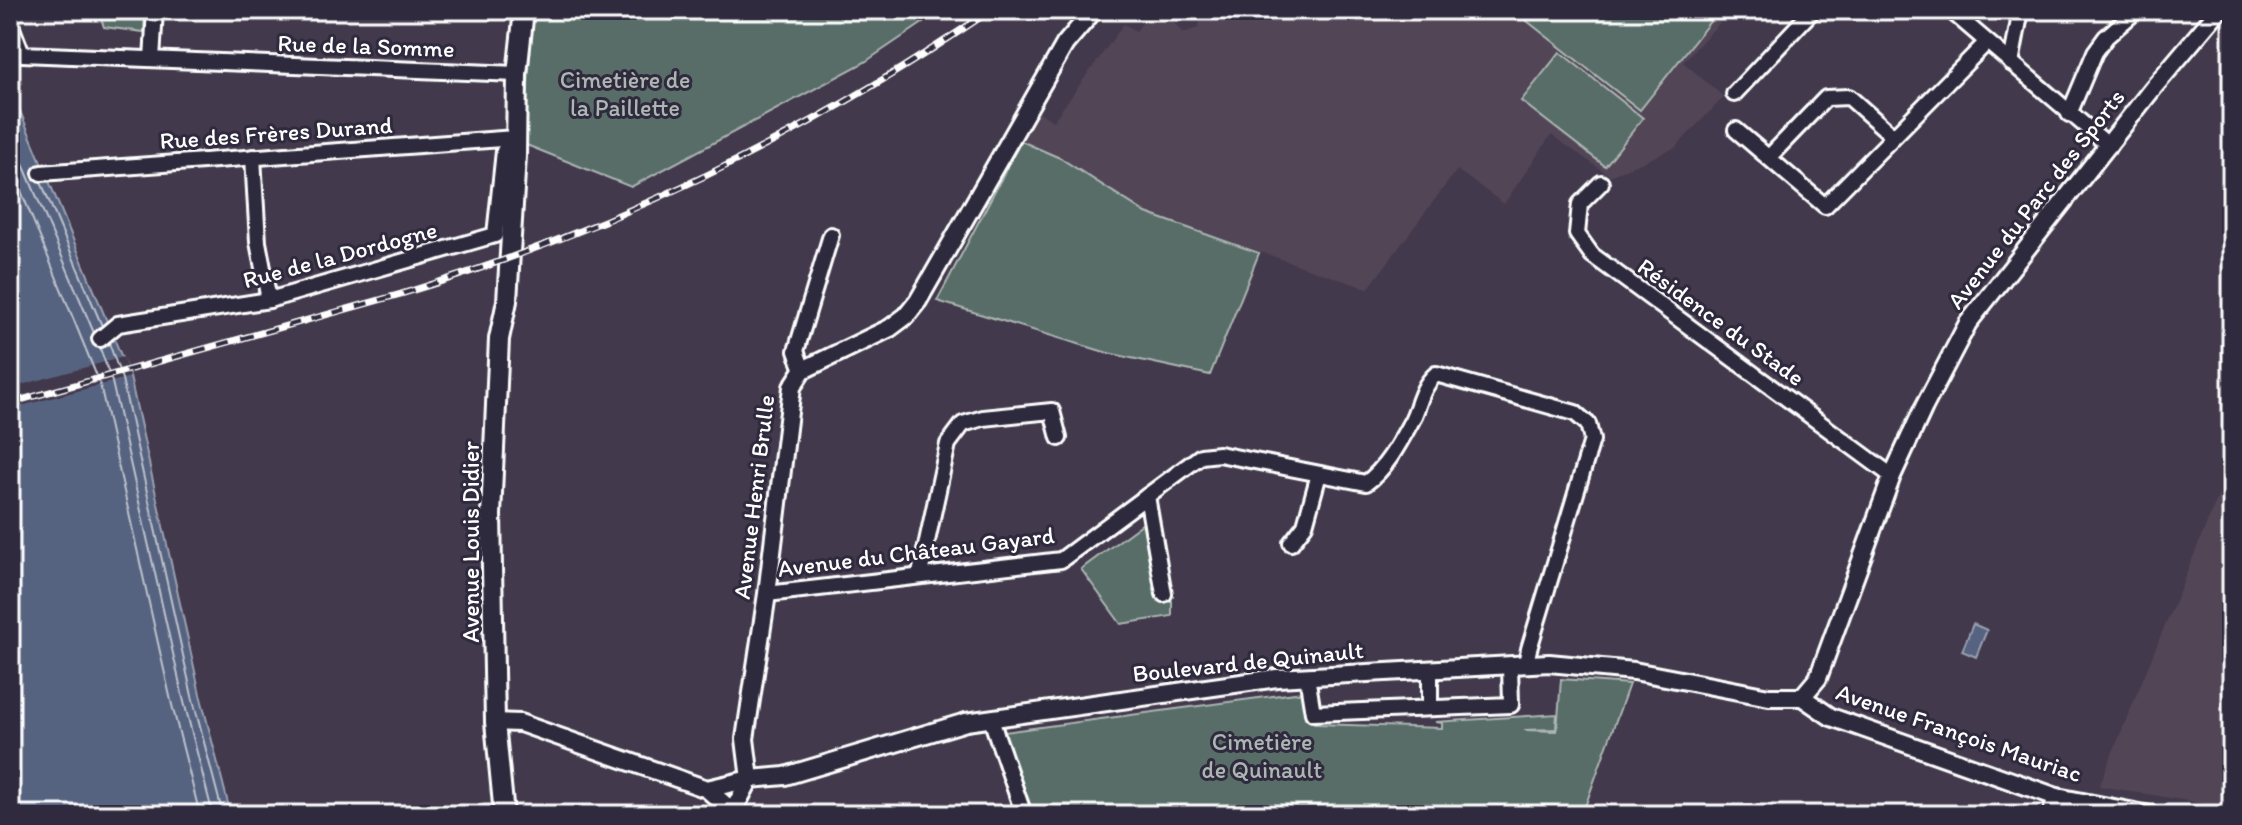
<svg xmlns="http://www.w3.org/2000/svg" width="2242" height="825" font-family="Itim,sans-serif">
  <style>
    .built { fill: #514457 }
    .green { fill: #596d67; stroke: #acb6b3; stroke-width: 2 }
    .water { fill: #576380; stroke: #9aa1b3; stroke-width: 2 }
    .pier { fill: #43394c }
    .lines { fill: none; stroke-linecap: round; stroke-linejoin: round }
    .shore { stroke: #bcc1cc; stroke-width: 2 }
    .minor-casing { stroke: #fff; stroke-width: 20 }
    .tertiary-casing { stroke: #fff; stroke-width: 22 }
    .secondary-casing { stroke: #fff; stroke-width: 24 }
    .minor { stroke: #2f2a3d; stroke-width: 14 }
    .tertiary { stroke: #2f2a3d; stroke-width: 16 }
    .secondary { stroke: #2f2a3d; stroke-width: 18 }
    .rail-casing { stroke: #fff; stroke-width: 7 }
    .rail { stroke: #2f2a3d; stroke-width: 4; stroke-dasharray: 12; stroke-linecap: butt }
    .labels { text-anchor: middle; stroke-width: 6; stroke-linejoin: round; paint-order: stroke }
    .street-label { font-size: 24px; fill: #fff; stroke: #2f2a3d }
    .park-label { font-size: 24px; fill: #acb6b3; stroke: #2f2a3d }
  </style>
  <rect width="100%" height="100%" fill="#43394c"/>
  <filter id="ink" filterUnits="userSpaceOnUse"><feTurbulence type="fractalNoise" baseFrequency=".0125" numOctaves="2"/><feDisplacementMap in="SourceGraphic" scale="16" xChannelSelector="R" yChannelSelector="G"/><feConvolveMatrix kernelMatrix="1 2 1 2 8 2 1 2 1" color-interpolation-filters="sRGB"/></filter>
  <g filter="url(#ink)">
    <!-- built -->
    <g class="built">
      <path d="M 1134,10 L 1158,10 L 1172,20 L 1183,33 L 1198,28 L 1203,10 L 1725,10 L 1729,13 L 1683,62 L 1724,97 L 1675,148 L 1610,176 L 1551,135 L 1504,204 L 1457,170 L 1368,289 L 1146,213 L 1060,158 L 1021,141 L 1039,112 L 1053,121 L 1124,24 L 1136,31 L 1143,21 L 1131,13 Z"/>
      <path d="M 2232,462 L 2232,787 L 2223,807 L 2099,786 Z"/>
    </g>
    <!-- green -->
    <g class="green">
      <path d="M 98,10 L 145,10 L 144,32 L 104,27 Z"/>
      <path d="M 533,10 L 942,10 L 865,62 L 631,187 L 524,144 Z"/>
      <path d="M 1513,10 L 1719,10 L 1640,110 Z"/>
      <path d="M 1560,52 L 1643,118 L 1605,166 L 1521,101 Z"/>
      <path d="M 1021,141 L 1060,158 L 1146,213 L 1259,253 L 1210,375 L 1108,353 L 937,301 Z"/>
      <path d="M 1146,521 L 1161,602 L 1172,601 L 1172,616 L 1121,624 L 1081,569 Z"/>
      <path d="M 1561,679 L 1629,684 L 1582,815 L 1034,815 L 1004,732 L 1303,692 C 1304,705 1303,719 1317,724 L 1442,728 L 1442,723 L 1435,722 L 1557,714 L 1556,729 L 1524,730 L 1557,731 Z"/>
    </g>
    <!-- water -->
    <g class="water">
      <path d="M 10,87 L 130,377 L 200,694 L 231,815 L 10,815 Z"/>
      <path d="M 1973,624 L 1987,630 L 1976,657 L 1962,651 Z"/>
    </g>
    <!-- pier -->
    <path class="pier" d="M 123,357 L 130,377 L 10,409 L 10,388 Z"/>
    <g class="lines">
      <!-- shore -->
      <g class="shore">
        <path d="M 10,133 L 94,333"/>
        <path d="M 10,164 L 100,384 L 171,701 L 200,815"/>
        <path d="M 41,182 L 102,326"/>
        <path d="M 109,343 L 122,379 L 192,696 L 223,815"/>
        <path d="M 100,348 L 112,382 L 183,698 L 213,815"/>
      </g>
      <defs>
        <g id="minor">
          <path d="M 1950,10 L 2109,146"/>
          <path d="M 10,23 L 22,54 L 517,74"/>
          <path d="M 152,59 L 155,10"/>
          <path d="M 2011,63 L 2021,10"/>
          <path d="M 1734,94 L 1813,10"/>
          <path d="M 2069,114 L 2095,52 L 2106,37 L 2137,10"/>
          <path d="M 1736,130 L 1825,206 L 1987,42"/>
          <path d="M 253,157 L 258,242 L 269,300"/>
          <path d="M 1769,157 L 1826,98 L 1849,97 L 1893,136"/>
          <path d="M 41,173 L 515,138"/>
          <path d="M 1601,183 L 1580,204 L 1577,234 L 1592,255 L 1892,476"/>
          <path d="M 100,339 L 118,324 L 269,300 L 495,235 L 504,151 L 515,138"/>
          <path d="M 803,370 L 796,351 L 831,235"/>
          <path d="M 1147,496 L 1164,594"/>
          <path d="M 1291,543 L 1305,525 L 1319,474"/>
          <path d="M 920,574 L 948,444 L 963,424 L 983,418 L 1052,411 L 1059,438"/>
          <path d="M 767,594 L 1061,560 L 1201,456 L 1219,454 L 1366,483 C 1386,469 1400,442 1412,420 C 1420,404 1421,387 1436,374 L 1575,413 L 1588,424 L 1592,440 L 1529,649 L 1526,664"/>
          <path d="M 1430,669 L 1430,708"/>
          <path d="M 1307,676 L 1313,713 L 1511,705 L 1510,665"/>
          <path d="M 991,719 L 1024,815"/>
        </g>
        <g id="tertiary">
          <path d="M 1802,697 L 1818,678 L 1892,476 L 1924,407 L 1968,323 L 2153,88 L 2219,10"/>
          <path d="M 1802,697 L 1831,717 L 2057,797 L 2150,815"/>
          <path d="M 495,722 L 520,723 L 707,789 L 723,803 L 727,815"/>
          <path d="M 707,789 L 750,779 L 785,776 L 966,722 L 1277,678 L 1549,663 L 1634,671 L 1769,697 L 1802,697"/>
          <path d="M 731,815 L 750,779 L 745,739 L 767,594 L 792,387 L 803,370 L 890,328 L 906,316 L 918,301 L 1065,44 L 1094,10"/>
          <path d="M 2051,815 L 2057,797"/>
        </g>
        <path id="secondary" d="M 504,815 L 495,722 L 491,515 L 499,339 L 507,301 L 516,156 L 517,74 L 524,10"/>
      </defs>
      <!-- minor casing -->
      <use href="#minor" class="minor-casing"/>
      <!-- tertiary casing -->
      <use href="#tertiary" class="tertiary-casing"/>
      <!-- secondary casing -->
      <use href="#secondary" class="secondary-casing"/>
      <!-- minor -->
      <use href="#minor" class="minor"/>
      <!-- tertiary -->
      <use href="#tertiary" class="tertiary"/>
      <!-- secondary -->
      <use href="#secondary" class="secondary"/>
      <defs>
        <path id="rail" d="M 10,403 L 401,294 C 617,228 805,137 991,10"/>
      </defs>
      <!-- rail casing -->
      <use href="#rail" class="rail-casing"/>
      <!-- rail -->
      <use href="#rail" class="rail"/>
    </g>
  </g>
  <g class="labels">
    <!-- street labels -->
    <g class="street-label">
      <text transform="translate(366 46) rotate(2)" y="8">Rue de la Somme</text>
      <text transform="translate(276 133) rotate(-4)" y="8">Rue des Frères Durand</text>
      <text transform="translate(2036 199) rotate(-52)" y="8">Avenue du Parc des Sports</text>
      <text transform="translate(340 255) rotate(-15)" y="8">Rue de la Dordogne</text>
      <text transform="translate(1721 322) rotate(36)" y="8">Résidence du Stade</text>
      <text transform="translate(754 497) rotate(-83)" y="8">Avenue Henri Brulle</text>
      <text transform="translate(471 542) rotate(-90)" y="8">Avenue Louis Didier</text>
      <text transform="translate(916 552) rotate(-7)" y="8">Avenue du Château Gayard</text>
      <text transform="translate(1248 662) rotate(-6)" y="8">Boulevard de Quinault</text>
      <text transform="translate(1959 733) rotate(19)" y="8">Avenue François Mauriac</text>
    </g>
    <!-- park labels -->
    <g class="park-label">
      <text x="625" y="88">Cimetière de<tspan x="625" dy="28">la Paillette</tspan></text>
      <text x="1262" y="750">Cimetière<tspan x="1262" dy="28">de Quinault</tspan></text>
    </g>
  </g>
  <!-- margin -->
  <rect width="2242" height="825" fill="none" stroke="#2f2a3d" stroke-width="40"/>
  <rect x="20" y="20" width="2202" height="785" fill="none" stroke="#fff" stroke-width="3" filter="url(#ink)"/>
</svg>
